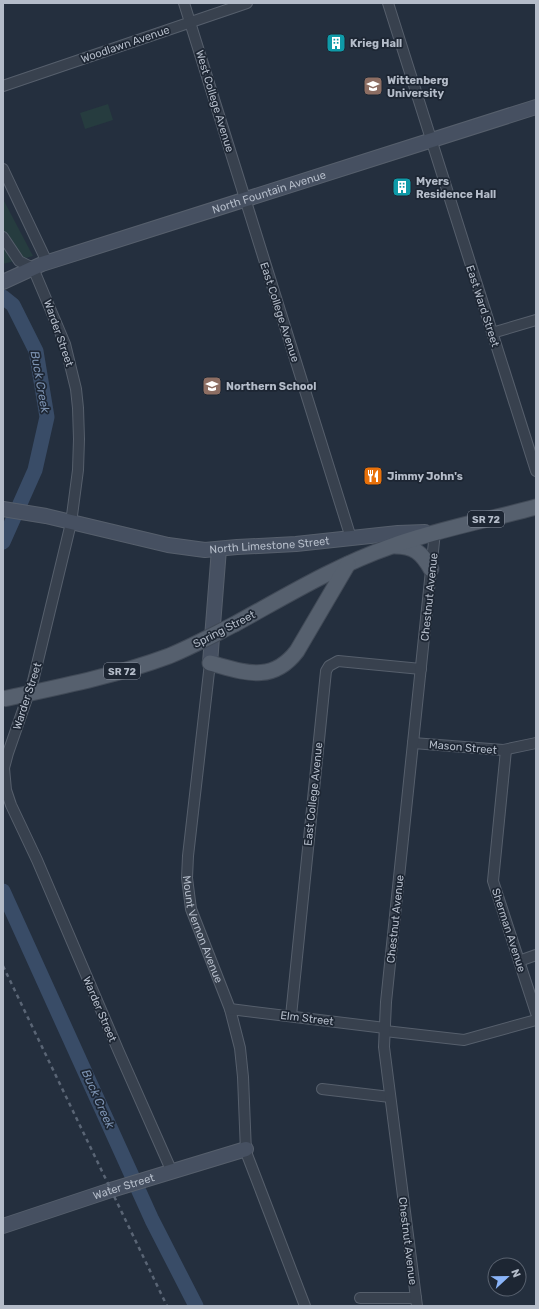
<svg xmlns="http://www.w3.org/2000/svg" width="539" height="1309" font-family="Rubik,sans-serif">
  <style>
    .green { fill: #263c3f }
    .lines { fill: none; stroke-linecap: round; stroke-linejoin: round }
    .river { stroke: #394c67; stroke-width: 15 }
    .street-casing { stroke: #565f6c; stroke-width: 12 }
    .secondary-casing { stroke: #565f6c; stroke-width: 16 }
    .primary-casing { stroke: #414a57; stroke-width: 17 }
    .street { stroke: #38414e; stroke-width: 10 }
    .secondary { stroke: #465061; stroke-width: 14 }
    .primary { stroke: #56606e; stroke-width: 15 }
    .rail { stroke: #5a6575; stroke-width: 2.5; stroke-dasharray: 4 4; stroke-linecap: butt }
    .primary-bridge-casing { stroke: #414a57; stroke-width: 17; stroke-linecap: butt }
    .primary-bridge { stroke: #56606e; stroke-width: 15 }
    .labels { text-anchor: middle; stroke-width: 3.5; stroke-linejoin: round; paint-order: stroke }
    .shield { fill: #1d2633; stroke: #878f9c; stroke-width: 1 }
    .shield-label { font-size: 10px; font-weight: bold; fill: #b4bcc9 }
    .poi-label { font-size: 11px; font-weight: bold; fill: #b4bcc9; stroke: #1d2633; text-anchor: start }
    .street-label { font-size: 11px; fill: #b4bcc9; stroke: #1d2633 }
    .water-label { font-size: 12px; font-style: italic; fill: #7c92b1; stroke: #1d2633 }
  </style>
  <rect width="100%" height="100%" fill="#242f3e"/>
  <!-- green -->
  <g class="green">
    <path d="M 108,104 L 113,120 L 85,129 L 80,113 Z"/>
    <path d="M 3,199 L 33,256 L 3,264 Z"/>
  </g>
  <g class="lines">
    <!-- river -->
    <g class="river">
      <path d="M 3,297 L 13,305 L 36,351 L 47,417 L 35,470 L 3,542"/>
      <path d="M 3,891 L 152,1220 L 196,1306"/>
    </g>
    <defs>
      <g id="street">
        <path d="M 184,3 L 351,538"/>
        <path d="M 388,3 L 536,471"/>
        <path d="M 3,86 L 247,3"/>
        <path d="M 3,169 L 47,262"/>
        <path d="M 3,237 L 19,261 L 33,268 L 65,344 L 76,389 L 78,408 L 79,439 L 78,470 L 71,523 L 33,681 L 8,753 L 4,768 L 6,790 L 11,805 L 37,860 L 119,1052 L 172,1172"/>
        <path d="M 492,333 L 536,320"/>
        <path id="s1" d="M 210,663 L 188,856 L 187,878 L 191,909 L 230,1009 L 240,1048 L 243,1077 L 246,1152 L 305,1306"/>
        <path d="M 413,743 L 503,750 L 536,743"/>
        <path d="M 506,750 L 493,881 L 536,1013"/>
        <path d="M 519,961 L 536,955"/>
        <path d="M 230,1009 L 385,1028"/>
        <path d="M 291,1016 L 326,671 L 329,666 L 338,661 L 421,669"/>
        <path d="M 385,1031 L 464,1040 L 536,1020"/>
        <path d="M 322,1089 L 390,1097"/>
        <path d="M 360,1298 L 416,1298"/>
        <path d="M 417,1306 L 384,1047 L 386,1002 L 435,532"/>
      </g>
      <g id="secondary">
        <path id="s2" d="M 3,282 L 42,264 L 536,107"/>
        <path id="s3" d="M 3,509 L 46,516 L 168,545 L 205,550 L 237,547 L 296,544 L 398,533 L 425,532"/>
        <path d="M 210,663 L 219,549"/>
        <path id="s4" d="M 3,1226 L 111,1190 L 246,1149"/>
      </g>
      <g id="primary">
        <path d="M 395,546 C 414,546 422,553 431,569"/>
        <path d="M 235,624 C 286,596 337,565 392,546 C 439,529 488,520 536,507"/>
        <path d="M 210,663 C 244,672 272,684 297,651 L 348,564"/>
      </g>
    </defs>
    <!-- street casing -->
    <use href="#street" class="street-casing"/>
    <!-- secondary casing -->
    <use href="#secondary" class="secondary-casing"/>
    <!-- primary casing -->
    <use href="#primary" class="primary-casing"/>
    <!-- street -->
    <use href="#street" class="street"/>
    <!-- secondary -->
    <use href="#secondary" class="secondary"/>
    <!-- primary -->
    <use href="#primary" class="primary"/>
    <!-- rail -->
    <path class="rail" d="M 3,966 L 167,1306"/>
    <defs>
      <path id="primary-bridge" d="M 3,699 C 59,687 115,676 169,656 C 191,647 213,635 235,624"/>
    </defs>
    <!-- primary-bridge casing -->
    <use href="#primary-bridge" class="primary-bridge-casing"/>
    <!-- primary-bridge -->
    <use href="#primary-bridge" class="primary-bridge"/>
  </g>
  <!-- icons -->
  <defs>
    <symbol id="building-square" viewBox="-11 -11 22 22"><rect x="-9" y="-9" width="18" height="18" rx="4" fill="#0f9aa8" stroke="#1d2633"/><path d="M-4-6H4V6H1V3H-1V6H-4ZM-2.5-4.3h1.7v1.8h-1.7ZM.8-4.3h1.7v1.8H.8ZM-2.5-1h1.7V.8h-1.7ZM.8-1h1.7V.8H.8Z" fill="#fff"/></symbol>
    <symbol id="university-square" viewBox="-11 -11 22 22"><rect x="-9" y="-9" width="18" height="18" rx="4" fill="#8d6e63" stroke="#1d2633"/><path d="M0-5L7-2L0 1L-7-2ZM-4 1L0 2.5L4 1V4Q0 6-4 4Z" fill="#fff"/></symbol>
    <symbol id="school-square" viewBox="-11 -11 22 22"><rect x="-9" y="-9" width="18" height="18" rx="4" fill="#8d6e63" stroke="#1d2633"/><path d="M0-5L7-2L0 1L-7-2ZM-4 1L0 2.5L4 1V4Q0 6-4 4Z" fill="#fff"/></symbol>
    <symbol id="restaurant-square" viewBox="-11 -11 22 22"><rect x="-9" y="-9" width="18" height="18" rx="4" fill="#e8710a" stroke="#1d2633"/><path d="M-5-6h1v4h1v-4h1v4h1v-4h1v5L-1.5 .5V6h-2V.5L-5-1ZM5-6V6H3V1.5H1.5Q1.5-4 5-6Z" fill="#fff"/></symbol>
  </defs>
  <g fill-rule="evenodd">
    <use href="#building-square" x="325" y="32" width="22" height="22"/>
    <use href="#university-square" x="362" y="75" width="22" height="22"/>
    <use href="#building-square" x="391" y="176" width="22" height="22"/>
    <use href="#school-square" x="201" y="375" width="22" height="22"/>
    <use href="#restaurant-square" x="362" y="465" width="22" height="22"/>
  </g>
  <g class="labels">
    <!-- shield labels -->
    <g class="shield">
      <rect x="468" y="511" width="36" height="16" rx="3"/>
      <rect x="104" y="663" width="36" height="16" rx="3"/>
    </g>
    <g class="shield-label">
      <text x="486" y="523">SR 72</text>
      <text x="122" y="675">SR 72</text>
    </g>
    <!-- poi labels -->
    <g class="poi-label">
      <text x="350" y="47">Krieg Hall</text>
      <text x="387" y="84">Wittenberg<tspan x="387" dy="13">University</tspan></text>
      <text x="416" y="185">Myers<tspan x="416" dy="13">Residence Hall</tspan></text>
      <text x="226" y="390">Northern School</text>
      <text x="387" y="480">Jimmy John's</text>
    </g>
    <!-- street labels -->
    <g class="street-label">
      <text transform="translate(125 44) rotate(-19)" y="4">Woodlawn Avenue</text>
      <text transform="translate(215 101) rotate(73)" y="4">West College Avenue</text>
      <text dy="4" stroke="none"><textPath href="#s2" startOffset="281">North Fountain Avenue</textPath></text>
      <text transform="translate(483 306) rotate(72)" y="4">East Ward Street</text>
      <text transform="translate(280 312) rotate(72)" y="4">East College Avenue</text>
      <text transform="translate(59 333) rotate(71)" y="4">Warder Street</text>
      <text dy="4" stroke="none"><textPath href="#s3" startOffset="271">North Limestone Street</textPath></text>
      <text transform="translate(429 597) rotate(-84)" y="4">Chestnut Avenue</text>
      <text transform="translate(224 629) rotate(-27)" y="4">Spring Street</text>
      <text transform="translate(27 696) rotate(-72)" y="4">Warder Street</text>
      <text transform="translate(463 747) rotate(5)" y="4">Mason Street</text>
      <text transform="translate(313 794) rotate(-84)" y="4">East College Avenue</text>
      <text transform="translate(395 919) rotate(-84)" y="4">Chestnut Avenue</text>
      <text dy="4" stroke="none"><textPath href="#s1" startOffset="270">Mount Vernon Avenue</textPath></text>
      <text transform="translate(509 930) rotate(72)" y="4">Sherman Avenue</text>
      <text transform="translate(100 1009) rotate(67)" y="4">Warder Street</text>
      <text transform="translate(307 1018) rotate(7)" y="4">Elm Street</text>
      <text dy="4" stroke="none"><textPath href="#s4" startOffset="127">Water Street</textPath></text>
      <text transform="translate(408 1241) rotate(83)" y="4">Chestnut Avenue</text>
    </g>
    <!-- water labels -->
    <g class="water-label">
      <text transform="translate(40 382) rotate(80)" y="4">Buck Creek</text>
      <text transform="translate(98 1099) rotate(66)" y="4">Buck Creek</text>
    </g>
  </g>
  <!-- border -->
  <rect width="539" height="1309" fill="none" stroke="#b4bcc9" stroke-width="8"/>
  <!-- north arrow -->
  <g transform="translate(507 1277) rotate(68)"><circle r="19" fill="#1d2633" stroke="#59626f"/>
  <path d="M0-3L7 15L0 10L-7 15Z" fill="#8ab4f8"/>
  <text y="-6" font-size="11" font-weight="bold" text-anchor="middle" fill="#b4bcc9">N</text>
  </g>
</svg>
